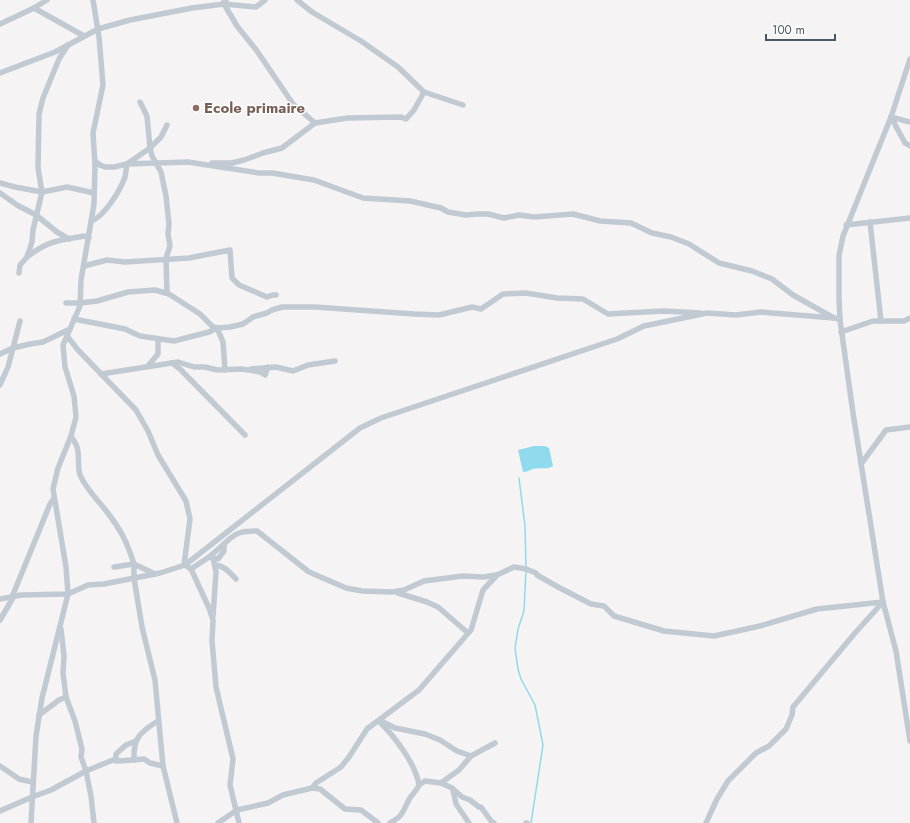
<svg xmlns="http://www.w3.org/2000/svg" width="910" height="823" font-family="Jost,sans-serif">
  <style>
    .water { fill: #90daee }
    .lines { fill: none; stroke-linecap: round; stroke-linejoin: round }
    .stream { stroke: #90daee; stroke-width: 1.5 }
    .minor { stroke: #c1cad2; stroke-width: 5.5 }
    .education-dot { fill: #8d6e63; stroke: #fff; stroke-width: 1.5 }
    .labels { text-anchor: middle; stroke-width: 3; stroke-linejoin: round; paint-order: stroke }
    .education-label { font-size: 15px; font-weight: bold; fill: #785e54; stroke: #fff; text-anchor: start }
  </style>
  <rect width="100%" height="100%" fill="#f5f3f3"/>
  <!-- water -->
  <path class="water" d="M 534,446 L 545,446 L 549,448 L 553,466 C 547,470 539,467 533,469 C 529,470 527,472 523,472 L 518,450 Z"/>
  <g class="lines">
    <!-- stream -->
    <g class="stream">
      <path d="M 519,478 L 525,526 L 526,567"/>
      <path d="M 526,570 L 524,611 L 518,629 L 515,648 L 518,669 L 521,679 L 535,705 L 543,745 L 531,823"/>
    </g>
    <!-- minor -->
    <g class="minor">
      <path d="M 224,0 L 224,4 L 237,26 L 257,51 L 293,104 L 315,123"/>
      <path d="M 297,0 L 312,12 L 361,41 L 398,67 L 424,92 L 463,105"/>
      <path d="M 224,4 L 256,7 L 265,0"/>
      <path d="M 34,8 L 84,36"/>
      <path d="M 0,24 L 34,8 L 47,0"/>
      <path d="M 910,59 L 891,117 L 843,236 L 839,256 L 839,299 L 840,320 L 853,413 L 883,602 L 896,651 L 910,741"/>
      <path d="M 0,73 L 55,52 L 98,29 L 130,20 L 192,8 L 224,4 L 226,0"/>
      <path d="M 140,102 L 147,116 L 150,148 L 152,156 L 161,172 L 166,196 L 169,224 L 168,234 L 170,246 L 166,258 L 167,293"/>
      <path d="M 891,117 L 905,143 L 910,146"/>
      <path d="M 891,117 L 910,122"/>
      <path d="M 95,161 L 100,165 L 105,167 L 114,167 L 127,164 L 188,162 L 259,173 L 272,173 L 314,180 L 363,198 L 410,201 L 441,208 L 448,212 L 466,215 L 477,214 L 488,214 L 504,218 L 519,215 L 534,217 L 573,214 L 600,221 L 631,223 L 652,233 L 671,237 L 689,244 L 719,263 L 752,271 L 772,279 L 793,295 L 834,318 L 840,319"/>
      <path d="M 212,163 L 232,163 L 244,160 L 263,153 L 282,148 L 315,123 L 347,118 L 401,117 L 406,119 L 414,110 L 424,92"/>
      <path d="M 0,183 L 15,187 L 42,192 L 67,187 L 94,193"/>
      <path d="M 0,193 L 17,205 L 36,215 L 57,232 L 69,239"/>
      <path d="M 92,221 C 105,215 120,191 125,177 C 126,173 126,168 127,164 L 150,148 L 161,137 L 167,125"/>
      <path d="M 870,222 L 881,321"/>
      <path d="M 846,225 L 910,218"/>
      <path d="M 27,257 C 49,240 58,241 84,236 L 89,238"/>
      <path d="M 84,266 L 107,260 L 125,262 L 189,258 L 230,250 L 232,278 L 239,285 L 267,297 L 273,295 L 276,295"/>
      <path d="M 19,273 L 20,265 L 27,257 L 32,242 L 33,230 L 42,192 L 38,168 L 39,114 L 43,98 L 59,59 L 68,45"/>
      <path d="M 66,303 L 80,303 L 97,301 L 128,292 L 155,290 L 169,294 L 200,314 L 213,327 L 217,328 L 230,327 L 243,324 L 253,317 L 267,313 L 272,310 L 282,307 L 315,307 L 414,314 L 439,315 L 472,307 L 481,309 L 503,294 L 526,293 L 557,298 L 583,299 L 608,314 L 664,311 L 700,313"/>
      <path d="M 74,319 L 125,329 L 140,336 L 174,341 L 209,332 L 217,328 L 223,342 L 225,370"/>
      <path d="M 20,321 L 13,348 L 30,344 L 43,342 L 70,329"/>
      <path d="M 841,332 L 873,321 L 904,321 L 910,318"/>
      <path d="M 67,336 L 78,350 L 136,410 L 148,431 L 158,455 L 186,501 L 190,519 L 184,565"/>
      <path d="M 0,354 L 13,348"/>
      <path d="M 172,363 L 180,369 L 245,435"/>
      <path d="M 148,366 L 158,354 L 158,339"/>
      <path d="M 251,369 L 276,367 L 293,371 L 308,365 L 335,361"/>
      <path d="M 101,374 L 178,362 L 194,367 L 205,367 L 217,370 L 241,369 L 249,370 L 260,372 L 265,375 L 268,367"/>
      <path d="M 0,385 L 8,367 L 13,348"/>
      <path d="M 71,436 C 73,440 76,443 77,447 C 80,456 77,466 80,475 C 86,489 98,500 107,512 C 121,530 127,542 134,564 L 114,567"/>
      <path d="M 861,464 L 886,430 L 910,427"/>
      <path d="M 209,557 L 224,544"/>
      <path d="M 185,565 L 191,569 L 209,557 L 218,559 L 224,551 L 224,544 C 236,532 241,531 257,531 L 309,572 L 346,588 L 362,591 L 392,592 L 404,590 L 424,581 L 463,576 L 483,577 L 497,575 L 514,567 L 526,569 L 536,573 L 537,575 L 558,587 L 591,604 L 604,606 L 614,616 L 664,631 L 714,636 L 760,626 L 817,609 L 883,602"/>
      <path d="M 215,565 C 225,566 229,572 236,579"/>
      <path d="M 191,569 L 209,608 L 213,620 L 212,641 L 216,687 L 233,759 L 230,785 L 239,823"/>
      <path d="M 155,574 L 134,564 L 134,578 L 142,627 L 155,680 L 163,766 L 177,823"/>
      <path d="M 398,593 L 427,602 L 438,607 L 468,633"/>
      <path d="M 12,597 L 50,504 L 54,498"/>
      <path d="M 0,599 L 21,595 L 68,594 L 88,585 L 104,584 L 160,573 L 185,565 L 360,428 L 381,418 L 617,339 L 644,326 L 707,313 L 736,315 L 761,312 L 772,313 L 834,318"/>
      <path d="M 213,616 L 216,572 L 213,558"/>
      <path d="M 0,620 L 14,596"/>
      <path d="M 61,629 L 64,656 L 63,673 L 66,697 L 75,721 L 82,749 L 81,757 L 86,771 L 113,760 L 120,761 L 144,759 L 150,763 L 163,766"/>
      <path d="M 39,715 L 59,700 L 66,697"/>
      <path d="M 379,721 C 394,736 416,764 419,785 L 425,781 L 441,783 L 459,770 L 471,756 L 495,743"/>
      <path d="M 381,721 L 395,728 L 425,734 L 440,740 L 457,751 L 471,756"/>
      <path d="M 134,760 C 133,738 140,732 158,721"/>
      <path d="M 116,761 L 116,754 L 126,745 L 136,741"/>
      <path d="M 0,766 L 19,779 L 32,782"/>
      <path d="M 441,783 L 452,788 L 462,797 L 470,800 L 479,807 L 481,807 L 491,821 L 494,823"/>
      <path d="M 312,788 L 320,789 L 345,809 L 361,810 L 378,823"/>
      <path d="M 453,790 L 456,804 L 469,823"/>
      <path d="M 0,811 L 32,797 L 51,790 L 86,771 L 91,796 L 94,823"/>
      <path d="M 31,823 L 36,736 L 42,698 L 68,594 L 66,567 L 53,489 L 58,468 L 71,436 L 76,417 L 74,396 L 65,367 L 63,345 L 80,306 L 81,280 L 94,204 L 95,165 L 93,133 L 103,85 L 99,37 L 93,0"/>
      <path d="M 218,823 L 237,810 L 268,803 L 283,795 L 312,788 L 316,783 L 341,767 L 349,757 L 367,729 L 419,690 L 471,630 L 483,590 L 497,575"/>
      <path d="M 390,823 C 405,815 402,811 410,798 C 413,793 416,792 419,785"/>
      <path d="M 526,823 L 527,823"/>
      <path d="M 706,823 L 717,799 L 728,781 L 756,753 L 769,746 L 786,729 L 792,715 L 793,707 L 855,633 L 883,602"/>
    </g>
  </g>
  <!-- markers -->
  <circle class="education-dot" cx="196" cy="108" r="4"/>
  <g class="labels">
    <!-- education labels -->
    <g class="education-label">
      <text x="204" y="113">Ecole primaire</text>
    </g>
  </g>
  <!-- scale -->
  <path d="M766 34v6h69v-6" fill="none" stroke="#4a5661" stroke-width="2"/>
  <text x="772" y="34" font-size="12" fill="#4a5661" stroke="#ffffff" stroke-width="3" paint-order="stroke">100 m</text>
</svg>
